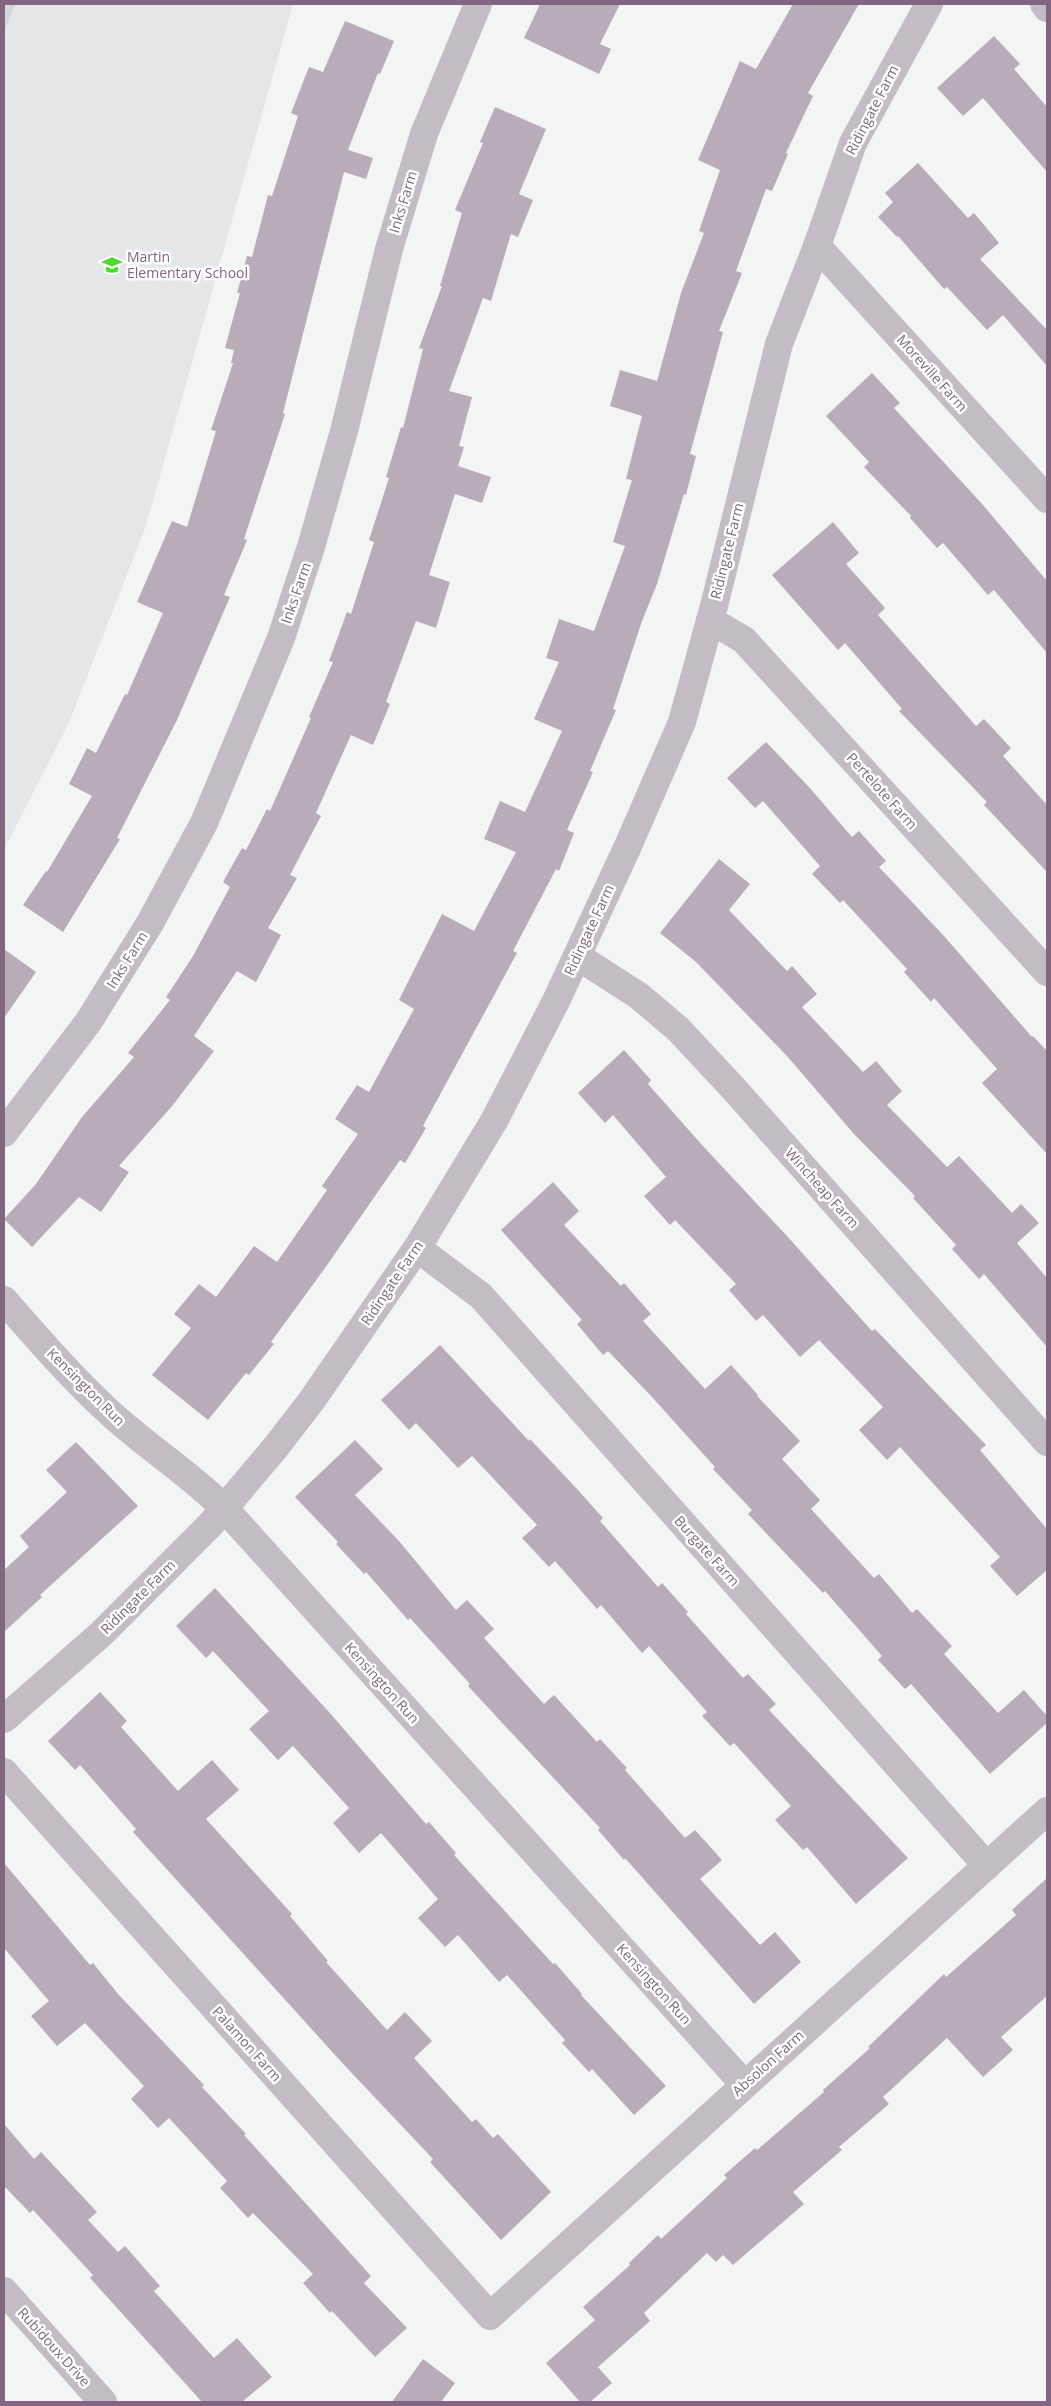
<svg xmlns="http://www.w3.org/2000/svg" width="1051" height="2406" font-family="'Open Sans',sans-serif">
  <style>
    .built { fill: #e5e6e7 }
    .green { fill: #d1d8da }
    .building { fill: #b8acb8 }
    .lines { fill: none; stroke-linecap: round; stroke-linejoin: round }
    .minor { stroke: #c4bcc4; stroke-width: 28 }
    .labels { text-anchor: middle; stroke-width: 5; stroke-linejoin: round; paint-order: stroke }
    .street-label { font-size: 14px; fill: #826681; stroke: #fff }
    .poi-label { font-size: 14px; fill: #826681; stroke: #fff; text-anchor: start }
  </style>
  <rect width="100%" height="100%" fill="#f2f5f4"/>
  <!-- built -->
  <path class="built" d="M 4,4 L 293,4 L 146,526 L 68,725 L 4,849 Z"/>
  <!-- green -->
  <path class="green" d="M 4,4 L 15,4 L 4,32 Z"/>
  <!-- building -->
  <g class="building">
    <path d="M 540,4 L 620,4 L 600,44 L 611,49 L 599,74 L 524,38 Z"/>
    <path d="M 793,4 L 859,4 L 808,93 L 813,96 L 786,153 L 788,154 L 772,191 L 766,189 L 736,271 L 742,273 L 719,331 L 723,332 L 690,454 L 696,456 L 686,495 L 684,494 L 657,584 L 642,621 L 613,709 L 616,710 L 590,771 L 593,772 L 567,830 L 574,833 L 559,871 L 556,869 L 513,951 L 517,953 L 423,1126 L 426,1128 L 405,1163 L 400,1160 L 325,1268 L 271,1342 L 274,1344 L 249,1375 L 246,1373 L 208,1420 L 152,1375 L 191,1328 L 174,1314 L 199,1284 L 216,1297 L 254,1246 L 277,1262 L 327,1190 L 322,1186 L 358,1134 L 335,1119 L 357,1085 L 369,1092 L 414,1009 L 399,1000 L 442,914 L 474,931 L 516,852 L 484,839 L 500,801 L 525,812 L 562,731 L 534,719 L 559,662 L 546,658 L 559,619 L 594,631 L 625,546 L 613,542 L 632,480 L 626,479 L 642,416 L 610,406 L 620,370 L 657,381 L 681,293 L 704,233 L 699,231 L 720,170 L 698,160 L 740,61 L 756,69 Z"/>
    <path d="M 345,21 L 394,41 L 380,74 L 378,73 L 348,150 L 373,158 L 366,179 L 344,172 L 283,413 L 285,414 L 244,539 L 247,540 L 224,595 L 230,597 L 177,720 L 117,838 L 120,839 L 63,932 L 23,905 L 46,871 L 47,872 L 92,796 L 69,784 L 87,748 L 96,753 L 125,694 L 127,695 L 163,613 L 137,602 L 172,521 L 187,527 L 216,431 L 211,430 L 233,363 L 231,363 L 234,350 L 225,348 L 240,293 L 237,293 L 247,256 L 252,257 L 268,195 L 272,196 L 298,116 L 291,113 L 309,67 L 323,72 Z"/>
    <path d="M 994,36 L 1020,64 L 1014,69 L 1047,107 L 1047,172 L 983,98 L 963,116 L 937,88 Z"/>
    <path d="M 495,107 L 546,129 L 519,194 L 533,200 L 518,237 L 511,234 L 491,301 L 483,298 L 449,391 L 472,397 L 459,446 L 464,447 L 458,466 L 491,477 L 482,503 L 455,494 L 429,575 L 450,582 L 436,628 L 416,621 L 386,702 L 390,704 L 373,745 L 351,735 L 316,813 L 321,816 L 290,875 L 297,878 L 268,928 L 281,935 L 256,982 L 237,971 L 194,1036 L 214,1051 L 173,1105 L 119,1166 L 129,1172 L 101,1212 L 79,1197 L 32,1247 L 4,1219 L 36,1184 L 82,1117 L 134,1057 L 128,1053 L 170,1000 L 166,997 L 193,956 L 230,887 L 223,882 L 242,848 L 246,850 L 267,809 L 270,811 L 311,718 L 309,717 L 333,662 L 329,661 L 347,612 L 351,614 L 374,542 L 369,540 L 389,478 L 386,477 L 401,427 L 403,428 L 423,349 L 419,348 L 442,286 L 440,286 L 462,213 L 455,210 L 483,143 L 480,142 Z"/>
    <path d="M 918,163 L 968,218 L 974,213 L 999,243 L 980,259 L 1047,330 L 1047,366 L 1003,315 L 987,330 L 947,287 L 944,289 L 898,236 L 897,237 L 878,217 L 893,202 L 885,193 Z"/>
    <path d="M 872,373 L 900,403 L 894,408 L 983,505 L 1047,581 L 1047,653 L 994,590 L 988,595 L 943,543 L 937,548 L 910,518 L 911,516 L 864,467 L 869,462 L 826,416 Z"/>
    <path d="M 833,522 L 859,553 L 846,564 L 885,608 L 878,615 L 976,726 L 984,719 L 1011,748 L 1003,756 L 1047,805 L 1047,872 L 984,805 L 987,802 L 899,711 L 902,709 L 845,643 L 838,650 L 772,575 Z"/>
    <path d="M 766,742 L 809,787 L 852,837 L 859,831 L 886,861 L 879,867 L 944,936 L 1032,1037 L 1033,1036 L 1047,1051 L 1047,1154 L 982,1083 L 997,1069 L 934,998 L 931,1002 L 904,972 L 907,969 L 843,900 L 840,903 L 812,874 L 820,866 L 763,801 L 755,808 L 727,778 Z"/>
    <path d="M 719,859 L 750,884 L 729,910 L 787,971 L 792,966 L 817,994 L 802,1007 L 863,1072 L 876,1061 L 902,1091 L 887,1105 L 947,1167 L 959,1156 L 1012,1213 L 1021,1204 L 1039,1223 L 1017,1243 L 1047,1278 L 1047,1347 L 984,1274 L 979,1279 L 952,1249 L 956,1245 L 913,1198 L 915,1196 L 854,1134 L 787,1056 L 696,962 L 660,933 Z"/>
    <path d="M 4,949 L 36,972 L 4,1018 Z"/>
    <path d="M 624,1050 L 651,1080 L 648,1084 L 702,1145 L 787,1236 L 872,1331 L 875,1329 L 986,1445 L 980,1450 L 1047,1529 L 1047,1570 L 1017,1596 L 990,1566 L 1000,1557 L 900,1447 L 887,1460 L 859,1430 L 883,1407 L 819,1340 L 800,1357 L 763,1315 L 756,1321 L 729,1290 L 736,1284 L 675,1220 L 670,1225 L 644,1196 L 666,1177 L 613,1115 L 605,1123 L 578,1093 Z"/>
    <path d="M 553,1182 L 579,1211 L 564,1225 L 621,1286 L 624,1283 L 651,1314 L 643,1321 L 705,1389 L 731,1365 L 758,1395 L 757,1396 L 800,1441 L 782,1459 L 820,1500 L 811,1509 L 874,1578 L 879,1574 L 912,1613 L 917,1609 L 952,1646 L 944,1654 L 998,1713 L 1024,1690 L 1047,1716 L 1047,1723 L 990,1774 L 911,1684 L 905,1689 L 878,1660 L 882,1656 L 825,1591 L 823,1593 L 748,1514 L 752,1510 L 713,1469 L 715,1467 L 652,1397 L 608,1351 L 603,1355 L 577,1324 L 582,1320 L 501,1230 Z"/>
    <path d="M 440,1345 L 529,1441 L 530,1439 L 577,1489 L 603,1518 L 600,1521 L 658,1587 L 662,1583 L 688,1612 L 686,1614 L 743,1678 L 748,1674 L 776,1704 L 769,1710 L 908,1858 L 856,1904 L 807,1847 L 803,1850 L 775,1820 L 791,1806 L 734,1743 L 730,1746 L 702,1716 L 707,1712 L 649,1646 L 642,1653 L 601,1605 L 597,1609 L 555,1561 L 549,1567 L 522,1538 L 537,1525 L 472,1456 L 458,1468 L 416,1423 L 409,1430 L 381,1400 Z"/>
    <path d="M 355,1440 L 383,1469 L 355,1495 L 399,1541 L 456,1610 L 467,1600 L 494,1629 L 484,1638 L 544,1704 L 554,1695 L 597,1742 L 600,1739 L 627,1768 L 625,1770 L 685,1838 L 695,1830 L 722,1860 L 700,1879 L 760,1945 L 775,1932 L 801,1962 L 754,2004 L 625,1858 L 624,1860 L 598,1830 L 600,1828 L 468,1686 L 470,1684 L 410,1618 L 408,1620 L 366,1572 L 364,1574 L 336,1544 L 338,1542 L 295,1497 Z"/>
    <path d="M 76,1442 L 138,1506 L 40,1595 L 42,1597 L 4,1632 L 4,1570 L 29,1547 L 20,1536 L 67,1492 L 46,1470 Z"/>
    <path d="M 215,1588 L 329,1712 L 426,1824 L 429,1822 L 456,1853 L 454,1855 L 553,1964 L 555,1963 L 582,1994 L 581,1995 L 666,2086 L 634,2115 L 592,2069 L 589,2072 L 562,2043 L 565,2040 L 507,1975 L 499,1982 L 458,1935 L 445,1947 L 418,1918 L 438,1899 L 381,1833 L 359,1853 L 333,1823 L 349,1808 L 293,1746 L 278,1760 L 249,1729 L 269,1711 L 213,1651 L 206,1658 L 176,1626 Z"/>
    <path d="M 100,1692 L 127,1721 L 121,1727 L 178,1791 L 212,1760 L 239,1790 L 206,1819 L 292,1914 L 290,1916 L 328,1961 L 326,1962 L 387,2030 L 405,2012 L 432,2041 L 414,2058 L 472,2122 L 476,2119 L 493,2138 L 498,2134 L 551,2192 L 501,2240 L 430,2162 L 433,2159 L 346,2067 L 133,1832 L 136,1829 L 80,1765 L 75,1770 L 48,1741 Z"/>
    <path d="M 4,1863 L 90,1965 L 93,1963 L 118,1994 L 204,2085 L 202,2087 L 246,2134 L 244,2135 L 371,2276 L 364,2283 L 407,2328 L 375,2357 L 332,2311 L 330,2313 L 303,2283 L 313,2274 L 253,2213 L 248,2218 L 220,2188 L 227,2181 L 169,2118 L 158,2128 L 131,2099 L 144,2086 L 85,2023 L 57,2046 L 31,2016 L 49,2001 L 4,1948 Z"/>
    <path d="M 1047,1878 L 1047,1996 L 1001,2037 L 1013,2050 L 983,2077 L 947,2038 L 883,2097 L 889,2104 L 839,2147 L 842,2150 L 793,2192 L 804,2204 L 733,2265 L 723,2255 L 716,2262 L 707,2253 L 644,2313 L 650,2321 L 598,2367 L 612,2383 L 590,2402 L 580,2402 L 546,2363 L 595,2320 L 583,2307 L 630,2265 L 629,2263 L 658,2235 L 661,2239 L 727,2178 L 724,2175 L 755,2148 L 757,2150 L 824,2092 L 823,2090 L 870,2048 L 868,2047 L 944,1974 L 946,1977 L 1016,1915 L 1012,1910 Z"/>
    <path d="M 4,2124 L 34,2159 L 41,2152 L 97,2212 L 88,2220 L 118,2252 L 125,2246 L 160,2286 L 154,2291 L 214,2358 L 237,2338 L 272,2377 L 242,2402 L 202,2402 L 90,2278 L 93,2275 L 33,2210 L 30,2213 L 4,2186 Z"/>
    <path d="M 423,2359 L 455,2383 L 441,2402 L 392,2402 Z"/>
  </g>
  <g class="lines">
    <!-- minor -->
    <g class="minor">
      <path d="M 1044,4 L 1047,8"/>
      <path d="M 817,246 L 1047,499"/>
      <path d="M 710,620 L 744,640 L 1047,972"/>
      <path d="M 577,956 L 639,996 L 678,1029 L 734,1089 L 1047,1442"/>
      <path d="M 4,1133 L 89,1021 L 150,923 L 204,823 L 281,638 L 311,547 L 344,431 L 389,249 L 424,134 L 478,4"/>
      <path d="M 417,1248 L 481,1296 L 987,1866"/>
      <path d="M 4,1300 C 38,1339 72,1378 110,1413 C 147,1447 189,1473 224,1508 L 744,2084"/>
      <path d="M 4,1719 L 101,1634 L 210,1525 L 275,1448 L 312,1400 L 417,1248 L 494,1121 L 556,1001 L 628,846 L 682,722 L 714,606 L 779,344 L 817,246 L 853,143 L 929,4"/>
      <path d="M 4,1772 L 490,2316 L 1047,1811"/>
      <path d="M 4,2291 L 103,2402"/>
    </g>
  </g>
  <!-- icons -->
  <defs>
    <symbol id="school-bare" viewBox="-9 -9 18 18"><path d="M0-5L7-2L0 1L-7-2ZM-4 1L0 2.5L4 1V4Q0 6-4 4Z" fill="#4fda2d" stroke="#fff" stroke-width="2.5" paint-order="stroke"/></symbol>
  </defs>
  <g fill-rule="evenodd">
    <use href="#school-bare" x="98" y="251" width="28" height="28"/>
  </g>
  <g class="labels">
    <!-- street labels -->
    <g class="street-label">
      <text transform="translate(872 110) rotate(-63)" y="5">Ridingate Farm</text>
      <text transform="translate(403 202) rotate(-73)" y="5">Inks Farm</text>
      <text transform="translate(932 373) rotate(48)" y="5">Moreville Farm</text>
      <text transform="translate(727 551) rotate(-76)" y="5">Ridingate Farm</text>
      <text transform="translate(296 593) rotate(-71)" y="5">Inks Farm</text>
      <text transform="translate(882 791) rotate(48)" y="5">Pertelote Farm</text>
      <text transform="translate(589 930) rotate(-65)" y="5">Ridingate Farm</text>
      <text transform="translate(127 960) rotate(-58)" y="5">Inks Farm</text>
      <text transform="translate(822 1188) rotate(48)" y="5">Wincheap Farm</text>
      <text transform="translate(392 1283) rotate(-56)" y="5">Ridingate Farm</text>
      <text transform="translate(86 1387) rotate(45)" y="5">Kensington Run</text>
      <text transform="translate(707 1551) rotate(48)" y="5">Burgate Farm</text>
      <text transform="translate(138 1597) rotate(-45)" y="5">Ridingate Farm</text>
      <text transform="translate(382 1683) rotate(48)" y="5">Kensington Run</text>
      <text transform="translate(654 1984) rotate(48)" y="5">Kensington Run</text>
      <text transform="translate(247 2044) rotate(48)" y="5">Palamon Farm</text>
      <text transform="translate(768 2063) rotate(-42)" y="5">Absolon Farm</text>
      <text transform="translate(54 2347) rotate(48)" y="5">Rubidoux Drive</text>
    </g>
    <!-- poi labels -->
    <g class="poi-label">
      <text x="127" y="262">Martin<tspan x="127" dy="16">Elementary School</tspan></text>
    </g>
  </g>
  <!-- border -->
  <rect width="1051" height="2406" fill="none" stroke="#826681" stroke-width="10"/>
</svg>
